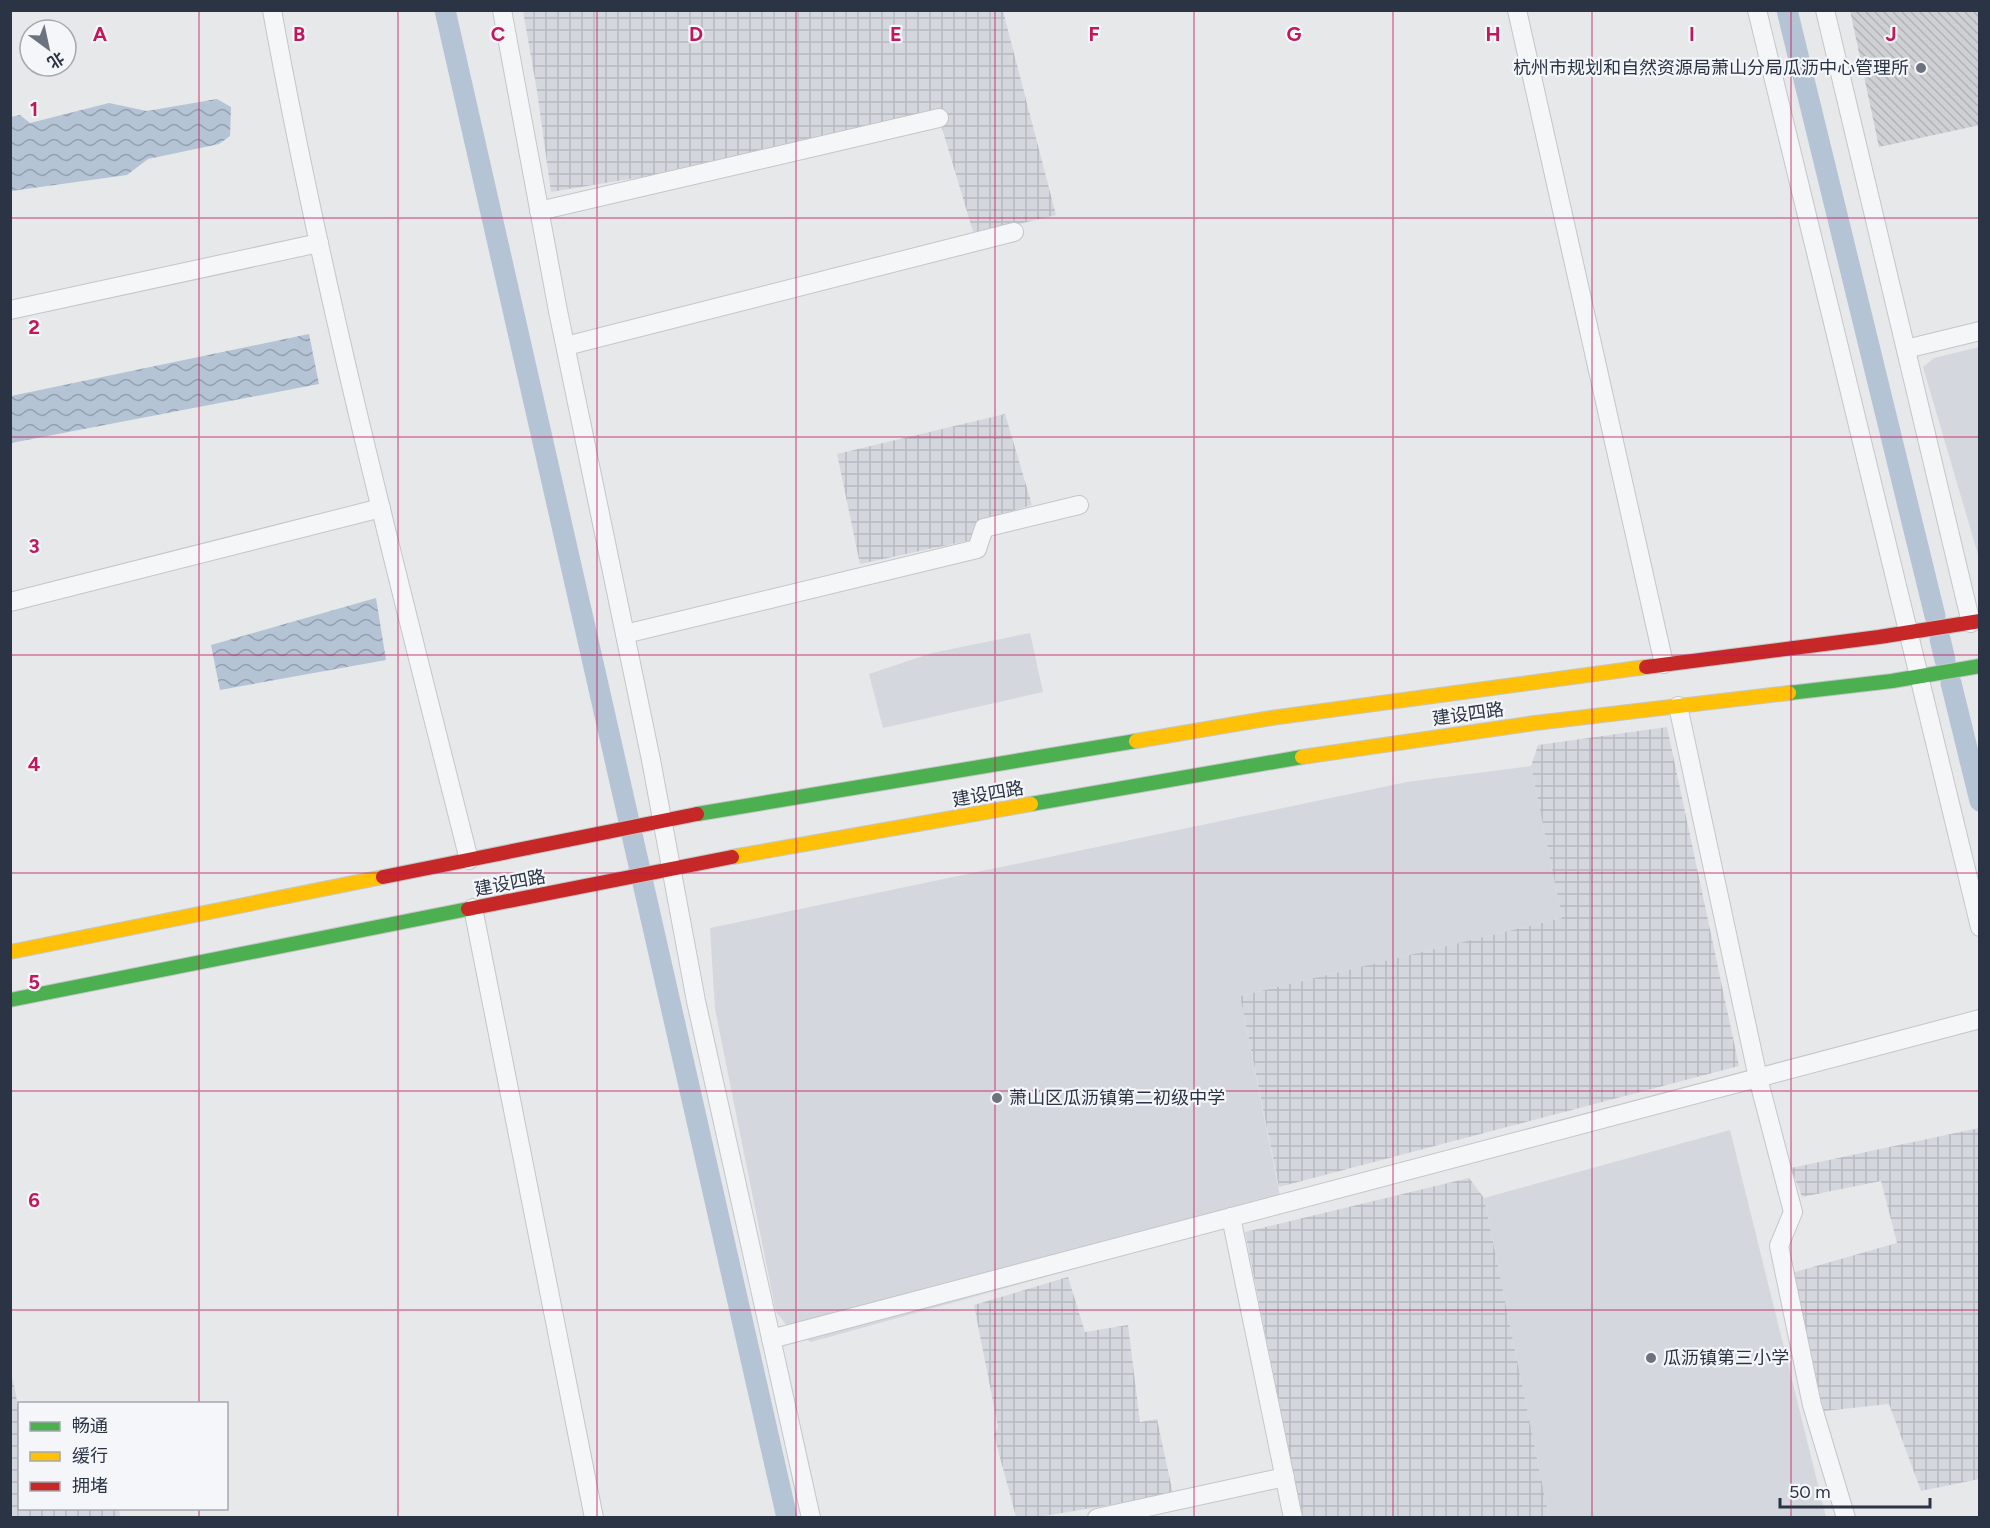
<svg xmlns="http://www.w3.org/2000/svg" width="1990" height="1528" font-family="Figtree,'Noto Sans SC',sans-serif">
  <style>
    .built { fill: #d4d7dd }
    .industrial { fill: url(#industrial-grid) }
    .water { fill: url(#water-waves) }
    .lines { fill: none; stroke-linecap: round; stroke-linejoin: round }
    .canal { stroke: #b4c4d5; stroke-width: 21 }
    .building { fill: url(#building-back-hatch) }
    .street-casing { stroke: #c4c6c8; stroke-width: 20 }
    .fast-casing { stroke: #c4c6c8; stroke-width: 16 }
    .slow-casing { stroke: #c4c6c8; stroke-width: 16 }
    .jam-casing { stroke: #c4c6c8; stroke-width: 16 }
    .street { stroke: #f5f6f7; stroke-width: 18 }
    .fast { stroke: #4caf50; stroke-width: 14 }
    .slow { stroke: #ffc107; stroke-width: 14 }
    .jam { stroke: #c62828; stroke-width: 14 }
    .grid { fill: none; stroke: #c2185b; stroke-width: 1.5; stroke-opacity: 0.55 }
    .poi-dot { fill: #6c737f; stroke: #f4f6f9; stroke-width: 2 }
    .labels { text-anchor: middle; stroke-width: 4.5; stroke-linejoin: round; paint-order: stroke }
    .poi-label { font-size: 18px; fill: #2b3445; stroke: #f4f6f9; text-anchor: start }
    .street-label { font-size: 18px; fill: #2b3445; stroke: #f4f6f9 }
    .grid-label { font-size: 20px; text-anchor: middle; font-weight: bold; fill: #c2185b; stroke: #f4f6f9; stroke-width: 4.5; stroke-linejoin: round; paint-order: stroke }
  </style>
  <defs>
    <pattern id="industrial-grid" width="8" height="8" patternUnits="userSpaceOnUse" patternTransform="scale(1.5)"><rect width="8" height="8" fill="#d4d7dd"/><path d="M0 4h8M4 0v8" fill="none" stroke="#b6b9bf"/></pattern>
    <pattern id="water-waves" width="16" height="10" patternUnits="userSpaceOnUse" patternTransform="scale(1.5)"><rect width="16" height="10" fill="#b4c4d5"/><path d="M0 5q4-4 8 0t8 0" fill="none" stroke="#93a0af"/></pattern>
    <pattern id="building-back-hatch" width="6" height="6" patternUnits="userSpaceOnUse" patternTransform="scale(1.5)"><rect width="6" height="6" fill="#ced0d3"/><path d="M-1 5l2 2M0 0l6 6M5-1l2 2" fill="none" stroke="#b1b3b6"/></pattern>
  </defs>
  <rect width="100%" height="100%" fill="#e6e8ea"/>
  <!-- built -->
  <g class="built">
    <path d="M 1979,347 L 1980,347 L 1979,558 L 1923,367 L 1934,358 Z"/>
    <path d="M 1030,633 L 1043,692 L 883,728 L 869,674 L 932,653 Z"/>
    <path d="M 1531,766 L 1562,918 L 1240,996 L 1283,1211 L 811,1342 L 792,1332 L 776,1312 L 715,1009 L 710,928 L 1407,782 Z"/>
    <path d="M 1730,1130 L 1826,1517 L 1549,1517 L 1484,1198 Z"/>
  </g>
  <!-- industrial -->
  <g class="industrial">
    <path d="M 523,11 L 1003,11 L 1056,215 L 974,235 L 939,118 L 786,153 L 551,192 L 537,91 Z"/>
    <path d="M 1005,414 L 1032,505 L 981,520 L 971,540 L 860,564 L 837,454 Z"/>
    <path d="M 1667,727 L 1739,1066 L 1279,1187 L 1240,996 L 1562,918 L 1531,766 L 1538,745 Z"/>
    <path d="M 1979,1128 L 1979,1479 L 1921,1491 L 1889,1404 L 1824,1411 L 1788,1274 L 1897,1243 L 1881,1181 L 1802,1197 L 1791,1168 Z"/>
    <path d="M 1469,1178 L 1484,1198 L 1549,1517 L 1302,1517 L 1245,1232 Z"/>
    <path d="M 1068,1277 L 1085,1332 L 1128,1325 L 1140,1422 L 1157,1419 L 1173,1494 L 1039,1517 L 1016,1517 L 994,1435 L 998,1427 L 974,1305 Z"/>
    <path d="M 11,1371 L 19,1411 L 20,1508 L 119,1509 L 120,1517 L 11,1517 Z"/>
  </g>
  <!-- water -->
  <g class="water">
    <path d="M 217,99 L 231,107 L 230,136 L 219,144 L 148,159 L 127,175 L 11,191 L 11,117 L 20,115 L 30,123 L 109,103 L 147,111 Z"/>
    <path d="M 309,334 L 319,384 L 11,443 L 11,396 Z"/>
    <path d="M 376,598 L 386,660 L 220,690 L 211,645 Z"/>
  </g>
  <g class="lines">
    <!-- canal -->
    <g class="canal">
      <path d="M 445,10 L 787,1518"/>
      <path d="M 1787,10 L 1935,616"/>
      <path d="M 1940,639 L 1945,660"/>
      <path d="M 1951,683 L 1980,801"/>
    </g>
  </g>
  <!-- building -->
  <path class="building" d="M 1850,10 L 1980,10 L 1980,125 L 1879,147 Z"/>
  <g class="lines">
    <defs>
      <g id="street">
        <path d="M 272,10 C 324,297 398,578 469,860"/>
        <path d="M 502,10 L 558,311 L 651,760 L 696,1001 L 811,1518"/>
        <path d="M 1517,10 L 1664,664"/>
        <path d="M 1757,10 L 1980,927"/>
        <path d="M 1825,10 L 1971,623"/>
        <path d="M 539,211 L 939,118"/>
        <path d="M 10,310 L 319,243"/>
        <path d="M 566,346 L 1014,232"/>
        <path d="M 1906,349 L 1980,331"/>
        <path d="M 10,602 L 381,508"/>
        <path d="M 625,634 L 977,549 L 984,528 L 1079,505"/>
        <path d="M 1678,706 L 1758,1078 L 1793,1212 L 1779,1246 L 1812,1405 L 1846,1518"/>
        <path d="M 473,908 L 594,1518"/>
        <path d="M 1231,1217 L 1293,1518"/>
        <path d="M 771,1339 L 1980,1019"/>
        <path d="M 1097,1518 L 1285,1477"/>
      </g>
      <g id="fast">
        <path d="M 1789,693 L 1892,681 L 1980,666"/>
        <path d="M 1031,804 L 1302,757"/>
        <path d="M 697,814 L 1136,741"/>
        <path d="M 10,1000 L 468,909"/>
      </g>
      <g id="slow">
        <path d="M 1136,741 L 1271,718 L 1646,667"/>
        <path d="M 1302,757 L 1535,723 L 1789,693"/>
        <path d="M 732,857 L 1031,804"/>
        <path d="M 10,952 L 383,877"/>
      </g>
      <g id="jam">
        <path d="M 1646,667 L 1879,637 L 1980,621"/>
        <path d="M 383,877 L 697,814"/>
        <path d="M 468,909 L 732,857"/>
      </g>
    </defs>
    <!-- street casing -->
    <use href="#street" class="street-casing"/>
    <!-- fast casing -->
    <use href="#fast" class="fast-casing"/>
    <!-- slow casing -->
    <use href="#slow" class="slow-casing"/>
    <!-- jam casing -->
    <use href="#jam" class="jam-casing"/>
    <!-- street -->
    <use href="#street" class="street"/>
    <!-- fast -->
    <use href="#fast" class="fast"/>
    <!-- slow -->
    <use href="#slow" class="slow"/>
    <!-- jam -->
    <use href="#jam" class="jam"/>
  </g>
  <!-- grid -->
  <path class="grid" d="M 199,10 L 199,1404M 398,10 L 398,1518M 597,10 L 597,1518M 796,10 L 796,1518M 995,10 L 995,1518M 1194,10 L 1194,1518M 1393,10 L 1393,1518M 1592,10 L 1592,1518M 1791,10 L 1791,1518M 10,218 L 1980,218M 10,437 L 1980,437M 10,655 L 1980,655M 10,873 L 1980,873M 10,1091 L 1980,1091M 10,1310 L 1980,1310M 199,1508 L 199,1518"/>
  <!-- markers -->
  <g class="poi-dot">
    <circle cx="1921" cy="68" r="6"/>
    <circle cx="997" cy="1098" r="6"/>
    <circle cx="1651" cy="1358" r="6"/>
  </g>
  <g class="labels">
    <!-- poi labels -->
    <g class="poi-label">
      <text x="1909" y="74" text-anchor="end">杭州市规划和自然资源局萧山分局瓜沥中心管理所</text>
      <text x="1009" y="1104">萧山区瓜沥镇第二初级中学</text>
      <text x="1663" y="1364">瓜沥镇第三小学</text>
    </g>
    <!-- street labels -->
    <g class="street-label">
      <text transform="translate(1468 714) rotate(-8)" y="6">建设四路</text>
      <text transform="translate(988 794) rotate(-10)" y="6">建设四路</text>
      <text transform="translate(510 883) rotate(-11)" y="6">建设四路</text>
    </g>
  </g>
  <g class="grid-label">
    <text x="100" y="41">A</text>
    <text x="299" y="41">B</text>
    <text x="498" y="41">C</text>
    <text x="696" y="41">D</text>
    <text x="896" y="41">E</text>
    <text x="1094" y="41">F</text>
    <text x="1294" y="41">G</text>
    <text x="1493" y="41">H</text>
    <text x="1692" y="41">I</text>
    <text x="1891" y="41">J</text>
    <text x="34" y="116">1</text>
    <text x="34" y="334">2</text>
    <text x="34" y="553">3</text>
    <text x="34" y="771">4</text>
    <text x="34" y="989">5</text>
    <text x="34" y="1207">6</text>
  </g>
  <!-- border -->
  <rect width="1990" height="1528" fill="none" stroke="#2b3445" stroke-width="24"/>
  <!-- legend -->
  <rect x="18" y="1402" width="210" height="108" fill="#f4f6f9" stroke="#a4a8b1" stroke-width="1.5"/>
  <rect x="30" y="1422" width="30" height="9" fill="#4caf50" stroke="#a4a8b1" stroke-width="1.5"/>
  <text x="72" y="1432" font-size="18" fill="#2b3445">畅通</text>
  <rect x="30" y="1452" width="30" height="9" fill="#ffc107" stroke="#a4a8b1" stroke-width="1.5"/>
  <text x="72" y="1462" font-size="18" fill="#2b3445">缓行</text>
  <rect x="30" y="1482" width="30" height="9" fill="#c62828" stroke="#a4a8b1" stroke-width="1.5"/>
  <text x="72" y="1492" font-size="18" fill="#2b3445">拥堵</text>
  <!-- north arrow -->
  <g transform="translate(48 48) rotate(147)"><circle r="28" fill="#f4f6f9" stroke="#a4a8b1" stroke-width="1.5"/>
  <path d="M0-4.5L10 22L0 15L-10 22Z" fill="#6c737f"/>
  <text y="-9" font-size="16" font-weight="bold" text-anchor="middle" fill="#2b3445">北</text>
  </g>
  <!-- scale -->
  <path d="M1780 1498v9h150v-9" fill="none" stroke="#2b3445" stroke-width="3"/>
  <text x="1789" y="1498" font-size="18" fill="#2b3445" stroke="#f4f6f9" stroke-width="4.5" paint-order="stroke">50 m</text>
</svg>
